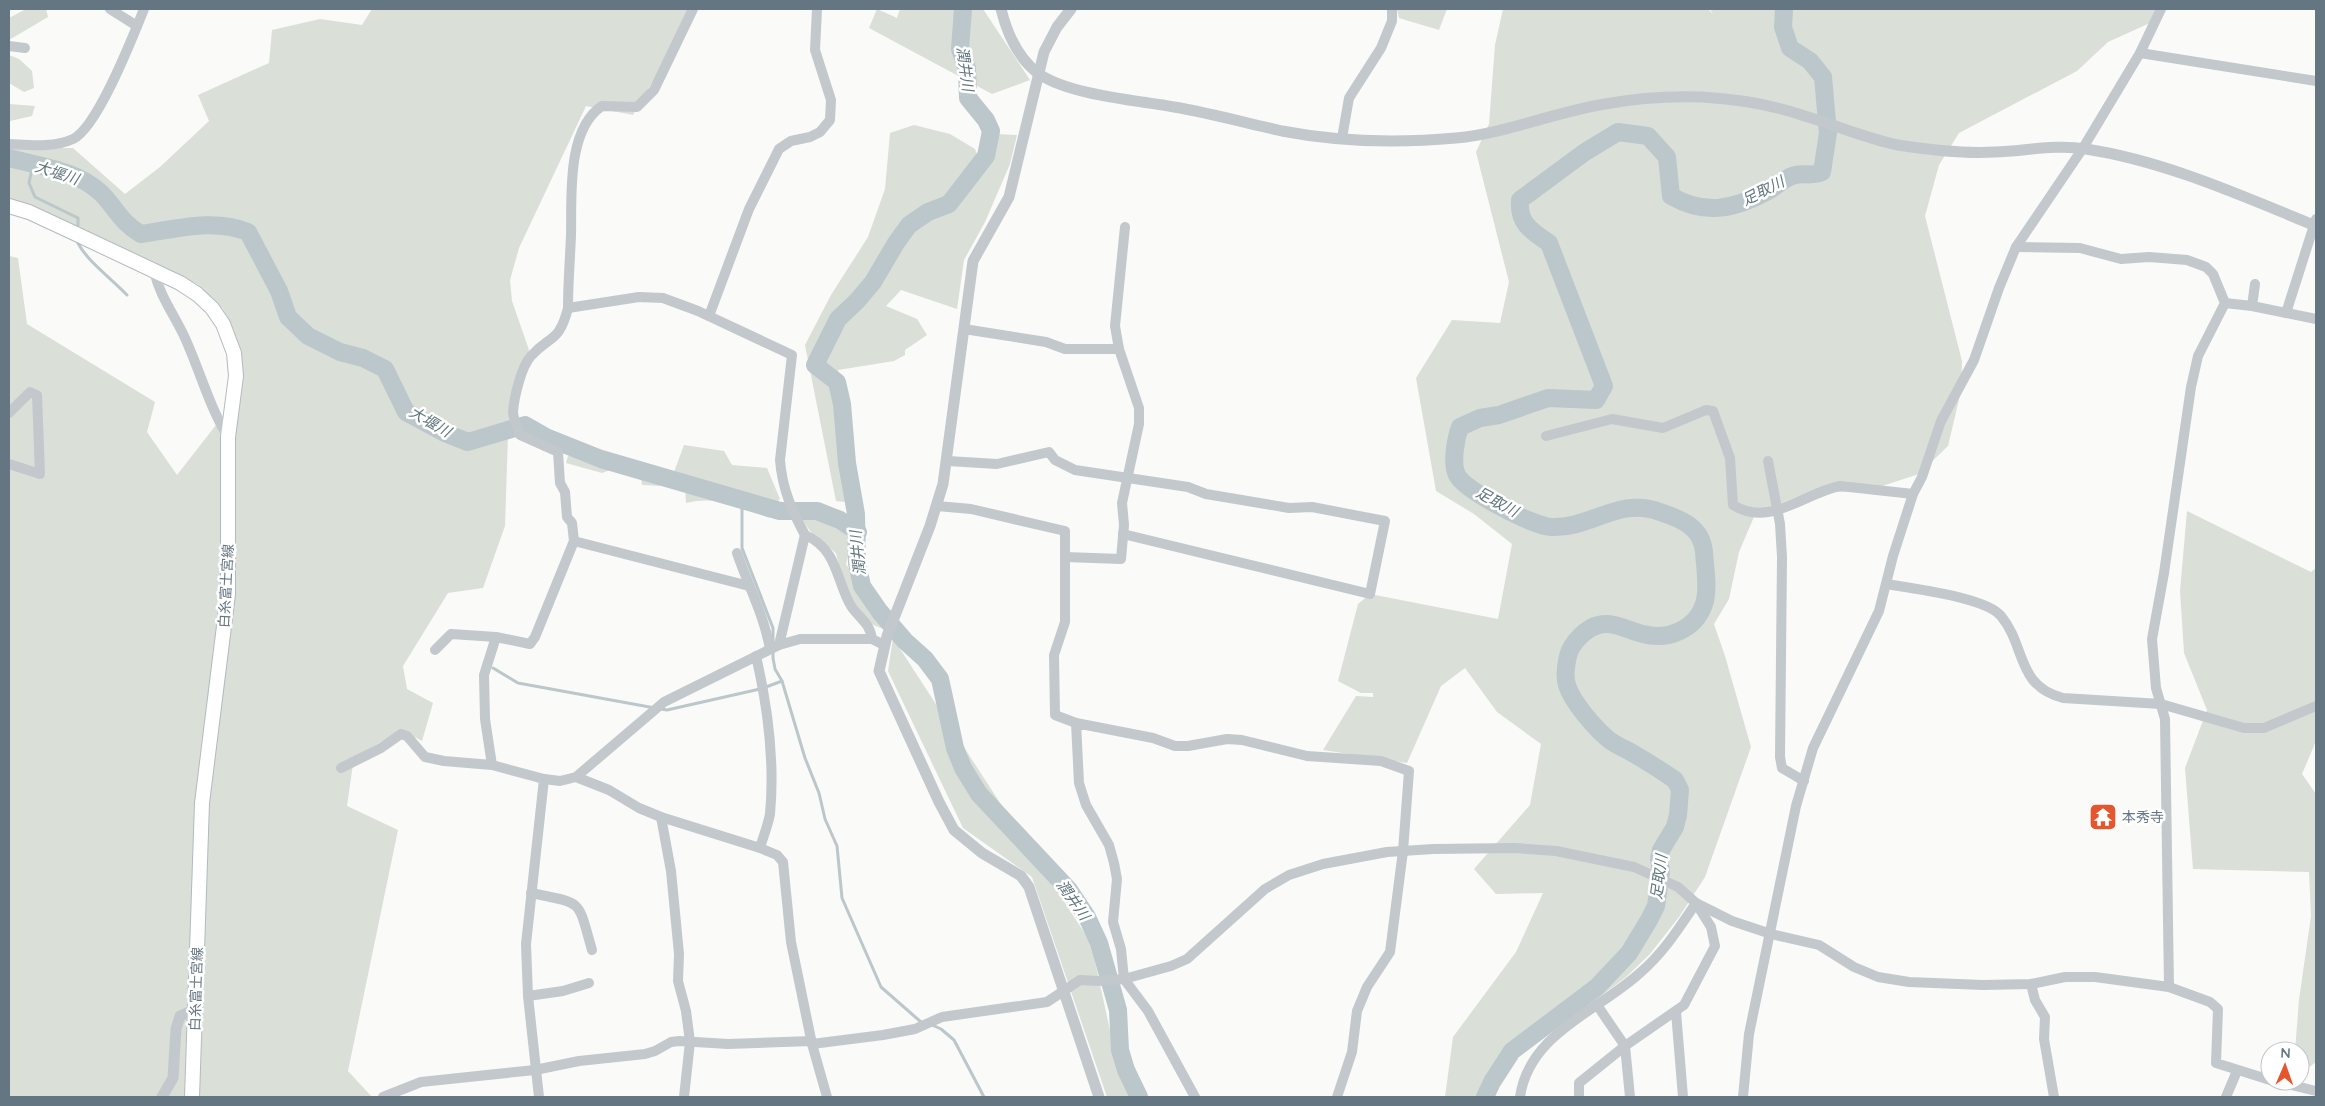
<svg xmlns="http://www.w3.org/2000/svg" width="2325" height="1106" font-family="Quicksand,'Noto Sans JP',sans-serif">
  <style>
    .green { fill: #dadfd7 }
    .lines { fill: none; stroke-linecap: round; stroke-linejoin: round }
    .stream { stroke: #bbc7cb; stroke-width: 3 }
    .river { stroke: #bbc7cb; stroke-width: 18 }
    .secondary-casing { stroke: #b3babf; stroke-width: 16 }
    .minor { stroke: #c3c8cc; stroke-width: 10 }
    .tertiary { stroke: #c3c8cc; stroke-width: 11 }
    .secondary { stroke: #fff; stroke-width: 14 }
    .labels { text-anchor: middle; stroke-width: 5; stroke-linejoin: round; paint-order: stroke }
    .street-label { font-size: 14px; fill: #657683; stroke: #fff }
    .poi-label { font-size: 14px; fill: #657683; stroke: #fff; text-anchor: start }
    .water-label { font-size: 15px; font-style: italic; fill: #60757c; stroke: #fff }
  </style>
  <rect width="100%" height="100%" fill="#fafaf8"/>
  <!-- green -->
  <g class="green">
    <path d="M 26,9 L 46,9 L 48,17 L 9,40 L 9,18 Z"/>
    <path d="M 372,9 L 695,9 L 633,115 L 586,106 L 519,248 L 510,280 L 512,301 L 529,350 L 511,426 L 485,436 L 508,435 L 505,526 L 483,588 L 448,593 L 403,666 L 407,689 L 433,703 L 422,741 L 402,730 L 354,757 L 347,806 L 398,830 L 348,1071 L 372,1097 L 9,1097 L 9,462 L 34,475 L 48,475 L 40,474 L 9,460 L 9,256 L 18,258 L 27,324 L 155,402 L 147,432 L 177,475 L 241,393 L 239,351 L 223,309 L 197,284 L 96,236 L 9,201 L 9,148 L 73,148 L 125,194 L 160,167 L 209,121 L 198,95 L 269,63 L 272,30 L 320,19 L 362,25 Z"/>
    <path d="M 877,9 L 897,18 L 900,9 L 983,9 L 1030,80 L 992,94 L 869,28 Z"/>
    <path d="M 1397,9 L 1447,9 L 1439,30 L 1399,18 Z"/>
    <path d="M 1503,9 L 1708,9 L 1713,14 L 1710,9 L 2156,9 L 2150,23 L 2108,42 L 2077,71 L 1959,133 L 1939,165 L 1925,216 L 1962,361 L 1961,391 L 1948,446 L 1919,474 L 1870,490 L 1806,494 L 1756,512 L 1739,552 L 1729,599 L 1714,624 L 1725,656 L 1751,747 L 1705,877 L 1679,917 L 1650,954 L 1626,977 L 1585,1008 L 1508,1043 L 1479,1097 L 1445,1097 L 1453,1037 L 1516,952 L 1543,893 L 1496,894 L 1474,869 L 1530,805 L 1541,744 L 1497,712 L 1465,668 L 1441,686 L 1407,763 L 1323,750 L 1356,696 L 1373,697 L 1373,693 L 1361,693 L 1338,681 L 1358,604 L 1370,594 L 1498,619 L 1512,544 L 1474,514 L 1436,491 L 1416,378 L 1452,320 L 1500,323 L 1509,282 L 1476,152 L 1489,124 L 1495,45 Z"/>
    <path d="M 9,55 L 19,59 L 32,71 L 34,88 L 24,92 L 9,83 Z"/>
    <path d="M 9,104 L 35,106 L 32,116 L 10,121 L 9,124 Z"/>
    <path d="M 914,125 L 950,134 L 975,149 L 980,163 L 997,134 L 1017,135 L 1010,164 L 985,222 L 964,260 L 957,309 L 901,290 L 886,306 L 917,319 L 927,335 L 905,350 L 905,355 L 894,361 L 838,370 L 850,430 L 855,503 L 836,501 L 805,345 L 831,295 L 868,237 L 885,189 L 890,133 Z"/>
    <path d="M 684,445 L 724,451 L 732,465 L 767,468 L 780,499 L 772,506 L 769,518 C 740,507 717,495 686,503 L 685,487 L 642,485 L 641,478 L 610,470 L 602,473 L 566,463 L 568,456 L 590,451 L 674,472 Z"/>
    <path d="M 800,502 C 820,503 837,509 852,522 L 852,541 L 846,564 L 887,629 C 850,624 843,583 836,553 L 813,535 L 796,511 Z"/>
    <path d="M 2187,511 L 2311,572 L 2316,568 L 2316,741 L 2302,774 L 2316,794 L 2316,1062 L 2300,1074 L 2300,1051 L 2295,1051 L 2299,1000 L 2311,916 L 2309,872 L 2193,869 L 2185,768 L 2207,710 L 2184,653 L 2180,591 Z"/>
    <path d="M 893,638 L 1091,943 L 1114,1049 L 1141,1097 L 1107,1097 L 1032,877 L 963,828 L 888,671 Z"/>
  </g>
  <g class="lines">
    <!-- stream -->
    <g class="stream">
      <path d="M 33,164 L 29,183 L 35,197 L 78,218 L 78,225"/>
      <path d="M 78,243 C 87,261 111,278 127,295"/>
      <path d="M 742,500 L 742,548 L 773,628 L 773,658 L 775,669 L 782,681 L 805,758 L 819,793 L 825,819 L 837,846 L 842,898 L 881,987 L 921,1022"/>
      <path d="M 493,668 L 518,683 L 655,708"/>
      <path d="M 766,687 L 782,681"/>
      <path d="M 661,709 L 667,710 L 760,689"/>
      <path d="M 930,1024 L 941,1029 L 954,1040 L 984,1097"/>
    </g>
    <!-- river -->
    <g class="river">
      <path d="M 963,9 L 960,49 L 967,69 L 968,98 L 986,120 L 991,131 L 986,156 L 949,204 L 928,212 L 909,225 L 896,243 L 873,282 L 857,301 L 838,319 L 815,365 L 837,382 L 842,404 L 847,463 L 856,514 L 857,563 L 862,586 L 880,612 L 905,641 L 925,659 L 940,679 L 955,748 L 963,768 L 979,794 L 1069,890 L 1087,917 L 1099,943 L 1118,1010 L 1120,1050 L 1126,1070 L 1139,1097"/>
      <path d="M 9,158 C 39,166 77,170 101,193 C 116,208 121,223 141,234 C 177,229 213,218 248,232 L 279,291 L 288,317 L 308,336 L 340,352 L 363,358 L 385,369 L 406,412 L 445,433 L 468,442 L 525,425 L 546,437 L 601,459 L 780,511 L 817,511 L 840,520 L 858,532"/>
      <path d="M 1485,1097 L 1492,1082 L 1512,1051 L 1597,987 L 1629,953 L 1649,920 L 1656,906 L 1661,872 L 1659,859 L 1661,850 L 1675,827 L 1678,815 L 1680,790 L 1675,780 C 1662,771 1648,762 1634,754 C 1626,749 1615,745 1608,739 C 1595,728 1572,702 1567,685 C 1564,676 1566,665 1568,656 C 1571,643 1587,627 1599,625 C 1614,621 1629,631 1643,634 C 1668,641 1696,629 1704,604 C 1709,589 1705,568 1704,552 C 1702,527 1681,519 1660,512 C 1620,496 1590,529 1551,527 C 1533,526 1465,491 1457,475 C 1451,463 1456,438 1460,427 L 1480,418 L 1499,415 L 1548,398 L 1596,400 L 1604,386 L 1549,243 C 1531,231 1518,223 1520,200 L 1585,152 L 1618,132 L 1648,136 L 1667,157 L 1671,196 C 1704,215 1732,210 1766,192 C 1775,188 1783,179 1792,176 C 1803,172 1812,177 1822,172 L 1828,133 L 1823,77 L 1810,61 L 1790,48 L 1783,27 L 1784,9"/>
    </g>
    <defs>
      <path id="secondary" d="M 9,206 L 29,212 L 72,232 L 180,283 L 197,294 L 212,308 L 223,324 L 234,353 L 236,376 L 228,437 L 228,594 L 202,803 L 192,1097"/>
    </defs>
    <!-- secondary casing -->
    <use href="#secondary" class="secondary-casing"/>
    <!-- minor -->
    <g class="minor">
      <path d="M 110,9 L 137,26"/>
      <path d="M 9,46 L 25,48"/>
      <path d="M 2140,53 L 2316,81"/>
      <path d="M 1342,138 L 1349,98 L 1381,48 L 1392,21 L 1392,9"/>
      <path d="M 9,144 C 30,145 53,148 73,139 C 98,127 133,36 144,9"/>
      <path d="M 2016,247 L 2080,248 L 2121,259 L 2149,257 L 2187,260 L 2206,267 L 2213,274 L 2225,303 L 2198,356 L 2191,387 L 2164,573 L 2152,639 L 2156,688 L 2165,719 L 2169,987"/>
      <path d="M 154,271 C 160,297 174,314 185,338 C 200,371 209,406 228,437"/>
      <path d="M 2225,303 L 2252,306 L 2316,319"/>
      <path d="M 2252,306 L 2255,284"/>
      <path d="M 568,308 L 639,297 L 663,298 L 698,311 L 792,355 L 780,460 C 782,488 792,511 805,535 C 838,549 836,581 851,606 C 859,618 870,623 872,639"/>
      <path d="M 2286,313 L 2316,219"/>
      <path d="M 709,316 L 749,209 L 779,149 L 791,141 L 810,137 L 820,132 L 830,120 L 831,100 L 815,50 L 817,9"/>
      <path d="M 964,329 L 1046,342 L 1065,349 L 1119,349"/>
      <path d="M 9,413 L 30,392 L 37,395 L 40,474 L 9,464"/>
      <path d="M 1546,436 L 1612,419 L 1663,428 L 1706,410 L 1713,411 L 1730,458 L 1733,505 C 1770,528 1804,493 1840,486 L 1913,494"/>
      <path d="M 948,461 L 997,464 L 1049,452 L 1055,460 L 1075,470 L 1188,487 L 1206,494 L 1289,508 L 1312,507 L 1385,521 L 1370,594 L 1123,534"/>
      <path d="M 1768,461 L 1780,524 L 1782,557 L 1780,757 L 1782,768 L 1804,781"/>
      <path d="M 937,506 L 971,509 L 1065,531 L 1065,622 L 1054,655 L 1055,715 L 1076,723"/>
      <path d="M 574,541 L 749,586"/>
      <path d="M 737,553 C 748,585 764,615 770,649"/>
      <path d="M 1065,557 L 1121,559 L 1124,525 L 1122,503 L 1139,424 L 1139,408 L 1119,349 L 1115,326 L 1125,227"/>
      <path d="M 1887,584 C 1913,589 1985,597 2001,616 C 2026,646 2016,686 2063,698 L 2161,704 L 2244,728 L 2264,728 L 2316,706"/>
      <path d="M 779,645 L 805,535"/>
      <path d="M 435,650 L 451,634 L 496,637 L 530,644 L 535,637 L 574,541 L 572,523 L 567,517 L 565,492 L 560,483 L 558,452 L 520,435 C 518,428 513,419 513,412 C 514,398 521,367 531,356 C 550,335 559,343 568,308 C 568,284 570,260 571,235 C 572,198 566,130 602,106 L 637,107 L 654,90 L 693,9"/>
      <path d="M 756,656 C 768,708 775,761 770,814 C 768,825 763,837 760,848"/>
      <path d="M 492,765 L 485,719 L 484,675 L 496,637"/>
      <path d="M 341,768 L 381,748 L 401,734 L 407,736 L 425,757 L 444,761 L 492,765 L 544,779 L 560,781 L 576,777 L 664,702 L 779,645 L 800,639 L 872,639 L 884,645"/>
      <path d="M 576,777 L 609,790 L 639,808 L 661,817 L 760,848 L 777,855 L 783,862 L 791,942 L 812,1044 L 827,1097"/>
      <path d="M 661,817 L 671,871 L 679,954 L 678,981 L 686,1011 L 690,1042 L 684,1097"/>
      <path d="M 531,893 C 584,904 577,898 592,950"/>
      <path d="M 2031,984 L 2035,1000 L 2045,1017 L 2044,1039 L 2054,1097"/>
      <path d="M 528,996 L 563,991 L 589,983"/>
      <path d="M 1597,1005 L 1625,1046 L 1630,1097"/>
      <path d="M 1676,1012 L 1683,1097"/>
      <path d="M 812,1044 L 883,1035 L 915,1029 L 942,1017 L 1047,1002 L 1080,980 L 1098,981 L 1124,979 L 1171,966 L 1187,959 L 1265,889 L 1289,875 L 1323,864 L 1387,852 L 1433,849 L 1515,848 L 1556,851 L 1634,867 L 1678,887 L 1696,903 L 1732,921 L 1771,934 L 1819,945 L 1854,967 L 1878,977 L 1909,982 L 1983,985 L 2031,984 L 2065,977 L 2095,977 L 2169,987 L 2210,1002 L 2218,1009 L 2216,1063 L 2270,1080"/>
      <path d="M 2275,1081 L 2316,1091"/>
      <path d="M 383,1097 L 421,1082 L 535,1070 L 579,1061 L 645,1054 L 655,1051 L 671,1042 L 679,1041 L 728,1044 L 811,1041"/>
      <path d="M 539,1097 L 528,996 L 526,944 L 544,779"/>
      <path d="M 1195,1097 L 1148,1011 L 1124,979 L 1121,949 L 1113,922 L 1117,879 L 1114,863 L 1109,845 L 1086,805 L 1079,783 L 1076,723 L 1153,738 L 1175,746 L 1188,746 L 1227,739 L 1242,740 L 1307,756 L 1381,761 L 1409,771 L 1403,851 L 1390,952 L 1367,987 L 1357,1011 L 1352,1052 L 1337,1097"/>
      <path d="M 1520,1097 C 1529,1033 1599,1011 1641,972 C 1664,952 1679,928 1696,903 L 1711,927 L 1715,946 L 1684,1005 L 1625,1046 L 1579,1083 L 1579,1097"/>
      <path d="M 1743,1097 L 1749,1034 L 1796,806 L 1813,748 L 1879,611 L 1893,556 L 1913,494 L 1922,477 L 1941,421 L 1974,360 L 1999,288 L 2016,247 L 2083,148 L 2140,53 L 2161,9"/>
      <path d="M 2226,1097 L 2237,1071"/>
    </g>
    <!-- tertiary -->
    <g class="tertiary">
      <path d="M 1001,9 C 1007,33 1018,59 1039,74 C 1070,95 1135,100 1174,107 C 1210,113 1246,123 1282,131 C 1339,142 1399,143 1456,138 C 1507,133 1555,112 1605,104 C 1637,98 1670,96 1702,97 C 1736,99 1773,105 1805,116 C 1835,125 1867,139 1898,145 C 1930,150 1963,154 1995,152 C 2025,151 2055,144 2086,149 C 2165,161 2242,196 2316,226"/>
      <path d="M 1071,9 L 1057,27 L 1044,52 L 1009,197 L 973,261 L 943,484 L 930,526 L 887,636 L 879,671 L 939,802 L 954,830 L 982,853 L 1021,876 L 1029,887 L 1099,1097"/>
      <path d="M 162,1097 L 173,1078 L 176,1029 L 180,1016 L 196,1009"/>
    </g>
    <!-- secondary -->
    <use href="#secondary" class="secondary"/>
  </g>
  <!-- icons -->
  <defs>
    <symbol id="temple-square" viewBox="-11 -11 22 22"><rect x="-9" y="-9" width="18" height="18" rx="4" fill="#e4572e" stroke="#fff"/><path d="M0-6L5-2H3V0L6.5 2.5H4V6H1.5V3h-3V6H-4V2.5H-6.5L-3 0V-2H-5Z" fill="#fff"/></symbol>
  </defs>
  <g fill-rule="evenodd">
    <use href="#temple-square" x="2087" y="801" width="32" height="32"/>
  </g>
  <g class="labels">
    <!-- street labels -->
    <g class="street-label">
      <text transform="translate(226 586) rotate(-87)" y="5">白糸富士宮線</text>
      <text transform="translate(196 989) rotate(-88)" y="5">白糸富士宮線</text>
    </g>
    <!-- poi labels -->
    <g class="poi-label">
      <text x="2122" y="822">本秀寺</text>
    </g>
    <!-- water labels -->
    <g class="water-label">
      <text transform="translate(965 69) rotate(82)" y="5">潤井川</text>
      <text transform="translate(57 173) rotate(18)" y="5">大堰川</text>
      <text transform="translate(1763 191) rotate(-27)" y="5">足取川</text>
      <text transform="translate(430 422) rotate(30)" y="5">大堰川</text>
      <text transform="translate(1497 502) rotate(28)" y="5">足取川</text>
      <text transform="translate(858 553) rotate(-96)" y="5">潤井川</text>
      <text transform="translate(1659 877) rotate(-83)" y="5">足取川</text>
      <text transform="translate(1073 900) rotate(55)" y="5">潤井川</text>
    </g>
  </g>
  <!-- border -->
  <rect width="2325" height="1106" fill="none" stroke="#657683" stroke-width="20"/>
  <!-- north arrow -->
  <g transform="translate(2285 1066) rotate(2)"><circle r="24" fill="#ffffff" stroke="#c1c8cd"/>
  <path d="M0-4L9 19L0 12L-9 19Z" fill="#e4572e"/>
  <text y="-8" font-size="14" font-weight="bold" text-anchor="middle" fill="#657683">N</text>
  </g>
</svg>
